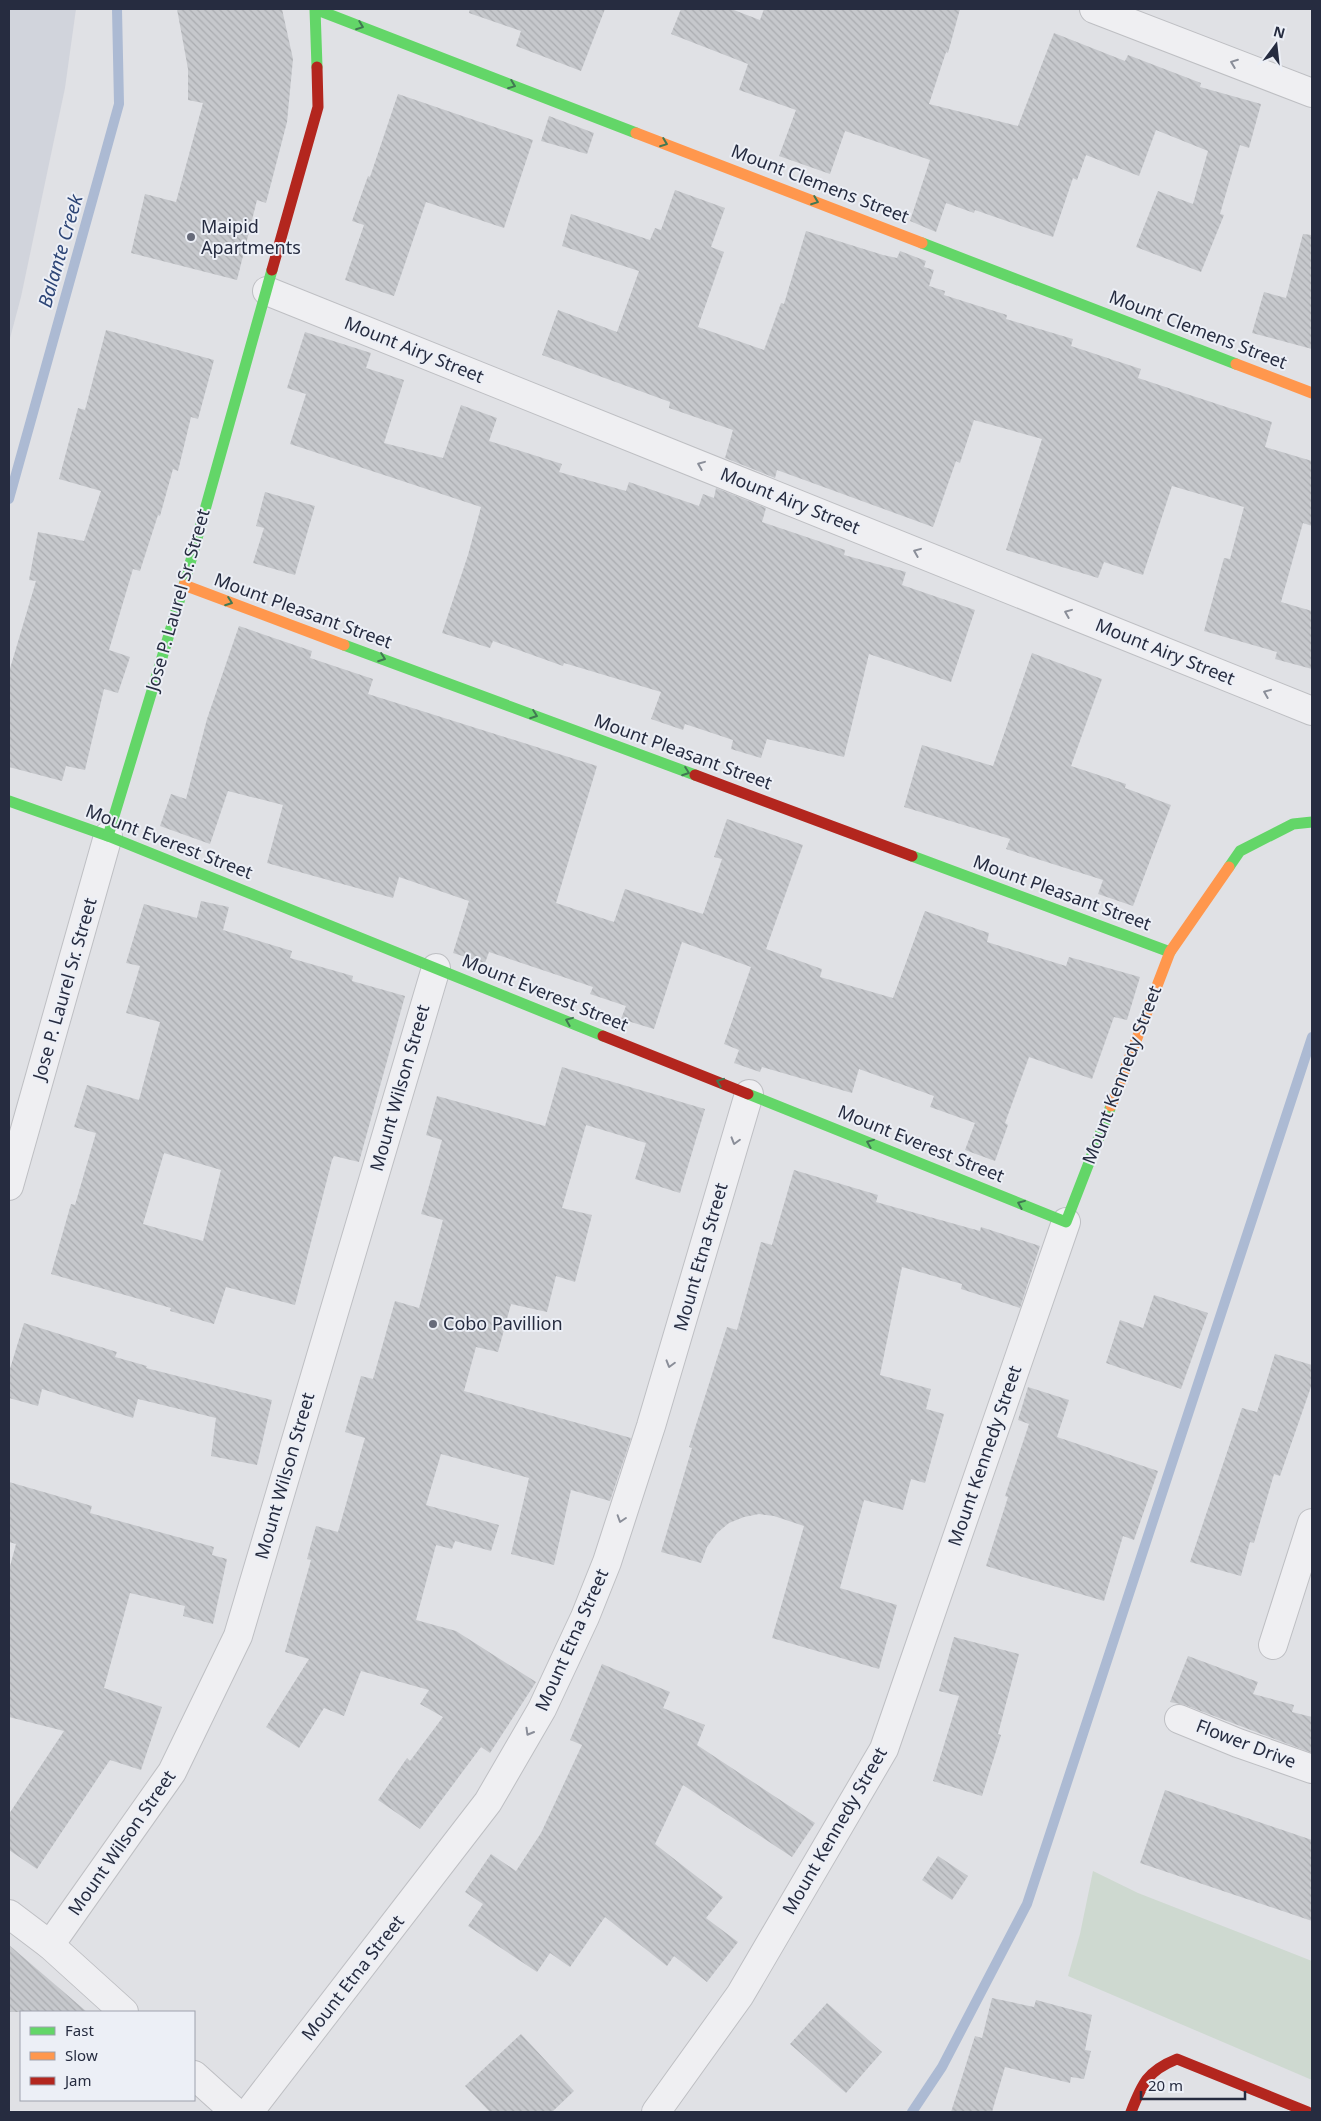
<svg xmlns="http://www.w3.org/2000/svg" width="1321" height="2121" font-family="'Noto Sans',sans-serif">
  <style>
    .built { fill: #d1d4dc }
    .grass { fill: #ced9d0 }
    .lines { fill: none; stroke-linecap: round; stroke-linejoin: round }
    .stream { stroke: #acbad3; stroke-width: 10 }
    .building { fill: url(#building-back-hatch); fill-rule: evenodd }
    .street-casing { stroke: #bebfc3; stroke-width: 30 }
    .street { stroke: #efeff2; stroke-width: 28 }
    .fast { stroke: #63d668; stroke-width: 11 }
    .slow { stroke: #ff974d; stroke-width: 11 }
    .jam { stroke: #b3261e; stroke-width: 11 }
    .oneway { stroke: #417852 }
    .oneway2 { stroke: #8a8e99 }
    .poi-dot { fill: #676b7a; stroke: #eceff6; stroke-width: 2 }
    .labels { text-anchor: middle; stroke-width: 4; stroke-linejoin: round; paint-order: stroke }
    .street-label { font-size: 18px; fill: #262c40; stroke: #eceff6 }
    .poi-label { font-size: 18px; fill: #262c40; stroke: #eceff6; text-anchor: start }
    .water-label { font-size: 19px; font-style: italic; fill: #2d4576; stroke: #eceff6 }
  </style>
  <defs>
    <pattern id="building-back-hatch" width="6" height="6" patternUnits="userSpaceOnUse" patternTransform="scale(1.25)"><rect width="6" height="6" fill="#c6c8cc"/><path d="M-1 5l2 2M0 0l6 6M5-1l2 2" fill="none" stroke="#aaacb0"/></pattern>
  </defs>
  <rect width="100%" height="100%" fill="#e0e1e5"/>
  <!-- built -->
  <path class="built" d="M 9,9 L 76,9 L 65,88 L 21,297 L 9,342 Z"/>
  <!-- grass -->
  <path class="grass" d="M 1093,1871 L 1138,1893 L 1312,1961 L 1312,2080 L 1068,1976 L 1080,1934 Z"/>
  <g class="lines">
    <!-- stream -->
    <g class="stream">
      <path d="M 9,499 L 119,104 L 117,9"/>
      <path d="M 912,2112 L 942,2067 L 1027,1904 L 1312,1037"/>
    </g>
  </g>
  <!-- building -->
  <g class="building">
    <path d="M 177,9 L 282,9 L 293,59 L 287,122 L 266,203 L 257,200 L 237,280 L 131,253 L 145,194 L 176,202 L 203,103 L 188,100 L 188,69 Z"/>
    <path d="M 470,9 L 605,9 L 581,71 L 516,46 L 521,31 L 469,13 Z"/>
    <path d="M 681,9 L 731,9 L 760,20 L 764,9 L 960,9 L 948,53 L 946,52 L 929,104 L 1018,126 L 1054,33 L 1125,61 L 1128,55 L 1201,83 L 1200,87 L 1261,104 L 1249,148 L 1240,145 L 1220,214 L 1224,215 L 1201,272 L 1136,247 L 1158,191 L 1193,204 L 1208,151 L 1156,130 L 1139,176 L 1086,155 L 1077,180 L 1073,178 L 1053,237 L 975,210 L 974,213 L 946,203 L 936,232 L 910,221 L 930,160 L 845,131 L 830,174 L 779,156 L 796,110 L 739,90 L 748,64 L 671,34 Z"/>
    <path d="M 398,94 L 533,140 L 504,228 L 426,202 L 394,296 L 345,280 L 364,225 L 352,221 L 368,176 L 370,177 Z"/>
    <path d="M 549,116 L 594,133 L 587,154 L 541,141 Z"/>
    <path d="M 675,190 L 725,208 L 711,247 L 724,252 L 698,327 L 764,350 L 781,303 L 784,304 L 806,231 L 883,255 L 897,258 L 900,251 L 926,261 L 924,267 L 934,270 L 929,286 L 945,291 L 944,295 L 1007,315 L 1006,319 L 1073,339 L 1071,346 L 1141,369 L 1138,378 L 1272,422 L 1265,447 L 1312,461 L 1312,526 L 1303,523 L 1281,602 L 1312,611 L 1312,669 L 1275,659 L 1277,652 L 1204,631 L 1224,558 L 1230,559 L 1244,507 L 1172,486 L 1143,575 L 1104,562 L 1098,578 L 1006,550 L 1042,439 L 974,420 L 960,463 L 956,461 L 933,527 L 777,470 L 775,478 L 725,458 L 733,430 L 669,408 L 670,402 L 542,355 L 558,310 L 617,332 L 639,271 L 562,246 L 571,214 L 650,240 L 655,228 L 661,230 Z"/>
    <path d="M 1303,234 L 1312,235 L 1312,349 L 1252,333 L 1264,292 L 1286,298 Z"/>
    <path d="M 106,330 L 214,360 L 198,419 L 191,417 L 178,471 L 173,469 L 160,516 L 158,515 L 140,571 L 133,569 L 109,650 L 130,657 L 118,693 L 104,689 L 85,770 L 66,766 L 62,781 L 9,767 L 9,672 L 36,581 L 29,580 L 38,532 L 84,541 L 101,491 L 59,479 L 78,408 L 85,410 Z"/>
    <path d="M 305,332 L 371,353 L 366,368 L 404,380 L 384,443 L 443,458 L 461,405 L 497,418 L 489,441 L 562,464 L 559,472 L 626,491 L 629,482 L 699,506 L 703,494 L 714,498 L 716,488 L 766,508 L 762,522 L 845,550 L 844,555 L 906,572 L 902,585 L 975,610 L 951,682 L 869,654 L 844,757 L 767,739 L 761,758 L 731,749 L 733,740 L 685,724 L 683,730 L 651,719 L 661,692 L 564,663 L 563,666 L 493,641 L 490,648 L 442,633 L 468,555 L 481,507 L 290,444 L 306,394 L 287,388 Z"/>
    <path d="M 265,492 L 315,506 L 295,575 L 253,563 L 264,528 L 256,526 Z"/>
    <path d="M 239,626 L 312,651 L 310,658 L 373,679 L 368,694 L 597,766 L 556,903 L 614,922 L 625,889 L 703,914 L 722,859 L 714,857 L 727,819 L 803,845 L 766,949 L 822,969 L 820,977 L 893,998 L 925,911 L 989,933 L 987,942 L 1066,966 L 1069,957 L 1140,977 L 1127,1020 L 1114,1017 L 1092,1079 L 1029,1057 L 1005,1123 L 1008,1125 L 995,1161 L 965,1150 L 975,1123 L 930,1107 L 934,1096 L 859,1069 L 852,1093 L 762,1067 L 760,1072 L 734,1063 L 739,1050 L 724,1044 L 751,967 L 682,942 L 654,1029 L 621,1019 L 626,1006 L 590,994 L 593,987 L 489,952 L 485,963 L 453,953 L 469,901 L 399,877 L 393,898 L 267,863 L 283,805 L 228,791 L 210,844 L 160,826 L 171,794 L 186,799 L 207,719 Z"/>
    <path d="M 1032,653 L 1102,679 L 1071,766 L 1126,784 L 1125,788 L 1171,805 L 1133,906 L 1098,894 L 1103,880 L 1006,849 L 1010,839 L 904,807 L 922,745 L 993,766 Z"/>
    <path d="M 201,901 L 229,907 L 223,930 L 292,951 L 290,958 L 353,976 L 352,981 L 405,996 L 359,1162 L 334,1156 L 332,1160 L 295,1305 L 226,1287 L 214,1324 L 170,1311 L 171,1308 L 51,1274 L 71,1204 L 75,1205 L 96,1133 L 74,1127 L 87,1085 L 139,1100 L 160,1022 L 126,1013 L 140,966 L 126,963 L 144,904 L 197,918 ZM 164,1153 L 221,1170 L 203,1241 L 143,1224 Z"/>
    <path d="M 562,1067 L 705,1109 L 680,1193 L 635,1179 L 646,1143 L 586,1125 L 562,1208 L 592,1215 L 575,1282 L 556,1276 L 547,1312 L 511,1304 L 498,1352 L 476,1347 L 464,1391 L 631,1438 L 610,1501 L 571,1490 L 554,1565 L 511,1554 L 529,1478 L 441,1454 L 426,1505 L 499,1525 L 491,1551 L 455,1541 L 452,1549 L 436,1545 L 416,1620 L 456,1631 L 536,1682 L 490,1753 L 481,1747 L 420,1829 L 378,1800 L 407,1758 L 410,1761 L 443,1717 L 420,1704 L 429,1690 L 361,1671 L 344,1716 L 324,1708 L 299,1748 L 266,1727 L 309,1659 L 285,1652 L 311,1560 L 307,1559 L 316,1526 L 338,1532 L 365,1438 L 345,1432 L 361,1376 L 373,1379 L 395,1301 L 419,1308 L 443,1220 L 421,1214 L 442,1140 L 426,1135 L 437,1096 L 545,1126 Z"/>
    <path d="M 794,1170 L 878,1195 L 876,1202 L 980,1231 L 981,1227 L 1040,1246 L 1020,1308 L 961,1289 L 962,1284 L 902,1267 L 880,1375 L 931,1389 L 926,1409 L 944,1414 L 925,1483 L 911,1479 L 903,1510 L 864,1500 L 840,1588 L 897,1605 L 879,1669 L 772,1638 L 804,1526 L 774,1516 L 759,1514 L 744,1517 L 729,1523 L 717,1533 L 707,1547 L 701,1563 L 661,1552 L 692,1448 L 689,1447 L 727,1327 L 737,1330 L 761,1242 L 772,1245 Z"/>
    <path d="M 1154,1295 L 1208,1313 L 1181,1389 L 1106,1363 L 1120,1320 L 1143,1328 Z"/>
    <path d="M 24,1323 L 117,1352 L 115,1357 L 147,1366 L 146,1368 L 272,1400 L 257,1465 L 211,1456 L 216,1418 L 138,1399 L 133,1418 L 42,1389 L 38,1406 L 9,1398 L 9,1372 Z"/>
    <path d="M 1275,1354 L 1312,1365 L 1312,1384 L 1280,1476 L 1274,1474 L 1254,1543 L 1250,1542 L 1241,1576 L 1190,1562 L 1242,1408 L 1257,1412 Z"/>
    <path d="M 1028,1387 L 1069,1400 L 1057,1437 L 1158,1471 L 1134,1540 L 1123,1536 L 1104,1601 L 986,1566 L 1008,1497 L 1005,1496 L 1029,1424 L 1018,1420 Z"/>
    <path d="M 9,1482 L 92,1506 L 90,1513 L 214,1547 L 212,1555 L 227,1559 L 213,1624 L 183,1616 L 185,1606 L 130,1593 L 104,1688 L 162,1707 L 141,1770 L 110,1760 L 37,1869 L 9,1850 L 9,1814 L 64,1731 L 9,1717 L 9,1570 L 16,1544 L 9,1542 Z"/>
    <path d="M 954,1637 L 1019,1654 L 998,1734 L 1001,1735 L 982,1796 L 933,1781 L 959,1696 L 939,1691 Z"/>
    <path d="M 1188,1656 L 1258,1682 L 1253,1694 L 1294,1705 L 1292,1712 L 1312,1717 L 1312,1753 L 1185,1705 L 1170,1702 Z"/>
    <path d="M 602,1664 L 670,1692 L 663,1708 L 705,1725 L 697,1745 L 815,1823 L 792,1857 L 683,1785 L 655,1844 L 723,1897 L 706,1918 L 738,1942 L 707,1982 L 674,1956 L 667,1966 L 605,1917 L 570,1967 L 550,1953 L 537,1972 L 468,1926 L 483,1904 L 465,1892 L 491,1854 L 516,1871 L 541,1833 L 582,1745 L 570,1740 Z"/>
    <path d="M 1165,1790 L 1312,1840 L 1312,1921 L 1140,1863 Z"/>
    <path d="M 938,1856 L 968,1876 L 952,1900 L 922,1880 Z"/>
    <path d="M 9,1945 L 87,2012 L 9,2012 Z"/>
    <path d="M 992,1998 L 1034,2007 L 1036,2000 L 1092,2015 L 1085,2050 L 1091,2051 L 1084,2079 L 1071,2077 L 1070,2083 L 1005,2067 L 992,2112 L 951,2112 L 975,2036 L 982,2038 Z"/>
    <path d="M 827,2003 L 882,2052 L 846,2093 L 790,2044 Z"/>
    <path d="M 521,2034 L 574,2091 L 552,2112 L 490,2112 L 465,2086 Z"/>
  </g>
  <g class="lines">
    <defs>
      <g id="street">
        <path d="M 1094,9 L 1312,93"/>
        <path d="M 267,291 L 1312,711"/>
        <path d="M 9,1186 L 108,836"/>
        <path d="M 1273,1645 L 1312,1523"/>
        <path d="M 1179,1719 L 1238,1743 L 1312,1769"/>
        <path d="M 9,1914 L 50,1945 L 124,2012"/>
        <path d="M 50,1945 L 172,1772 L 238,1636 L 436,968"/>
        <path d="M 194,2075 L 235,2112"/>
        <path d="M 249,2112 L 488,1802 L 542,1709 L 585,1617 L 607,1562 L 651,1426 L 749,1094"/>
        <path d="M 656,2112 L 740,1995 L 884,1749 L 1066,1222"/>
      </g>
    </defs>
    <!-- street casing -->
    <use href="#street" class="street-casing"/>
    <!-- street -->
    <use href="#street" class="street"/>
    <!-- fast -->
    <g class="fast">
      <path d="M 317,67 L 315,9 L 636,133"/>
      <path d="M 922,243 L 1236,364"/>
      <path d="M 344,645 L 695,775"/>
      <path d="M 9,801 L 108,836 L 603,1036"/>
      <path d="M 108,836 L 184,585 L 272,270"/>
      <path d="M 912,856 L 1170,952"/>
      <path d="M 1229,867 L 1240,851 L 1293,824 L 1312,822"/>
      <path d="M 748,1094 L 1066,1222 L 1111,1106"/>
    </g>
    <!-- slow -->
    <g class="slow">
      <path d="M 636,133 L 922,243"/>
      <path d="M 1236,364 L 1312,393"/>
      <path d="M 184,585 L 344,645"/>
      <path d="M 1111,1106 L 1170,952 L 1229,867"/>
    </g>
    <!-- jam -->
    <g class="jam">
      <path d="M 272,270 L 318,107 L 317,67"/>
      <path d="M 695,775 L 912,856"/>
      <path d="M 603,1036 L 748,1094"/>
      <path d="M 1131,2112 C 1142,2084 1147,2071 1177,2059 L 1308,2112"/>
    </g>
  </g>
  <!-- one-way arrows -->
  <defs><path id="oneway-chevron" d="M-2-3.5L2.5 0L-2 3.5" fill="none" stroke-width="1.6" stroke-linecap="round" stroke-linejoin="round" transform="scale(1.25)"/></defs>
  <g class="oneway">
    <use href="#oneway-chevron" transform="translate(360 26) rotate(21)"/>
    <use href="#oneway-chevron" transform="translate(512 85) rotate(21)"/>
    <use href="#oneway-chevron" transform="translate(664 143) rotate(21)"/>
    <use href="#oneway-chevron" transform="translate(815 201) rotate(21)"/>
    <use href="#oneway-chevron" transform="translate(229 602) rotate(20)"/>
    <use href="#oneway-chevron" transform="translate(382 658) rotate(20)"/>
    <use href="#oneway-chevron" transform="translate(534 715) rotate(20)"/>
    <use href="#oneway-chevron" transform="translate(686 772) rotate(20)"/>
    <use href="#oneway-chevron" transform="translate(569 1021) rotate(-158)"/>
    <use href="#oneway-chevron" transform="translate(720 1082) rotate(-158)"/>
    <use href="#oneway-chevron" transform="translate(870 1143) rotate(-158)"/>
    <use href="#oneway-chevron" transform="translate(1021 1204) rotate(-158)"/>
  </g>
  <g class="oneway2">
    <use href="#oneway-chevron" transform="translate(1234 63) rotate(-159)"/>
    <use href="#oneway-chevron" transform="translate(701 465) rotate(-158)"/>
    <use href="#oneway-chevron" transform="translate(917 552) rotate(-158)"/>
    <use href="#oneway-chevron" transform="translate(1068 613) rotate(-158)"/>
    <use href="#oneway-chevron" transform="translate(1267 693) rotate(-158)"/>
    <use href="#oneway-chevron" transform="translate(735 1141) rotate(106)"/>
    <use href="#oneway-chevron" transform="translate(670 1364) rotate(106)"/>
    <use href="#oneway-chevron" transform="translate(621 1519) rotate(108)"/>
    <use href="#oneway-chevron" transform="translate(529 1732) rotate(120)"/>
  </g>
  <!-- markers -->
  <g class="poi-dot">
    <circle cx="191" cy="237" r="5"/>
    <circle cx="433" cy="1324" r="5"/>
  </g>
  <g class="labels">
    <!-- street labels -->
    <g class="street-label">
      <text transform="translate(820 184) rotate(21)" y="6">Mount Clemens Street</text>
      <text transform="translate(1198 330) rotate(21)" y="6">Mount Clemens Street</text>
      <text transform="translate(414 350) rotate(22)" y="6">Mount Airy Street</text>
      <text transform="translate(790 501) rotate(22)" y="6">Mount Airy Street</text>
      <text transform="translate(178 600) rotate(-74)" y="6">Jose P. Laurel Sr. Street</text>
      <text transform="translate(303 611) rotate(20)" y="6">Mount Pleasant Street</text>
      <text transform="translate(1165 652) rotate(22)" y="6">Mount Airy Street</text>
      <text transform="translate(683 752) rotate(20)" y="6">Mount Pleasant Street</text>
      <text transform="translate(169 842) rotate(21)" y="6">Mount Everest Street</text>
      <text transform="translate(1062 893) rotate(20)" y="6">Mount Pleasant Street</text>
      <text transform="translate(65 989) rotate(-74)" y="6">Jose P. Laurel Sr. Street</text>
      <text transform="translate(545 993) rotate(22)" y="6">Mount Everest Street</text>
      <text transform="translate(1122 1075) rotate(-69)" y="6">Mount Kennedy Street</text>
      <text transform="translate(400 1088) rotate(-74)" y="6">Mount Wilson Street</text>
      <text transform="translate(921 1144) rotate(22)" y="6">Mount Everest Street</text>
      <text transform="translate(701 1257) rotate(-74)" y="6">Mount Etna Street</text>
      <text transform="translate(985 1456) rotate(-71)" y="6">Mount Kennedy Street</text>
      <text transform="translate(285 1476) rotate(-74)" y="6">Mount Wilson Street</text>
      <text transform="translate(572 1640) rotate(-66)" y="6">Mount Etna Street</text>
      <text transform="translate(1246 1744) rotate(21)" y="6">Flower Drive</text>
      <text transform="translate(835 1831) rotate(-60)" y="6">Mount Kennedy Street</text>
      <text transform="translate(122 1843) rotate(-55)" y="6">Mount Wilson Street</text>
      <text transform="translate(353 1978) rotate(-52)" y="6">Mount Etna Street</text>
    </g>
    <!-- poi labels -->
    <g class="poi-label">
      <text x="201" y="233">Maipid<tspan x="201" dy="21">Apartments</tspan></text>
      <text x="443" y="1330">Cobo Pavillion</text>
    </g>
    <!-- water labels -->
    <g class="water-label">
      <text transform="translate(60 251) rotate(-74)" y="7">Balante Creek</text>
    </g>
  </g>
  <!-- border -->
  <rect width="1321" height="2121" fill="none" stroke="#262c40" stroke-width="20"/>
  <!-- legend -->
  <rect x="20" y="2011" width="175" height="90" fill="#eceff6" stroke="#9da1ad"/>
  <rect x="30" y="2027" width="25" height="8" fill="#63d668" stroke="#9da1ad"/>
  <text x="65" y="2036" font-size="15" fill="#262c40">Fast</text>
  <rect x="30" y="2052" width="25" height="8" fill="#ff974d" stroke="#9da1ad"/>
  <text x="65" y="2061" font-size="15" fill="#262c40">Slow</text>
  <rect x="30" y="2077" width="25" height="8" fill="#b3261e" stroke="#9da1ad"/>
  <text x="65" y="2086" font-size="15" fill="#262c40">Jam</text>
  <!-- north arrow -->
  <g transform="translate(1276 45) rotate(15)" stroke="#eceff6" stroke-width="4" paint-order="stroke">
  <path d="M0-4L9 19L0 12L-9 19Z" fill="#262c40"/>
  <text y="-8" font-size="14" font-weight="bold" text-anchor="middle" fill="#262c40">N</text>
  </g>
  <!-- scale -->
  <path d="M1141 2091v8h104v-8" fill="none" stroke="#262c40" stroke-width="2.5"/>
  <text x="1148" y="2091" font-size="15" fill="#262c40" stroke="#eceff6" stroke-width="4" paint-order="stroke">20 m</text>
</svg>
